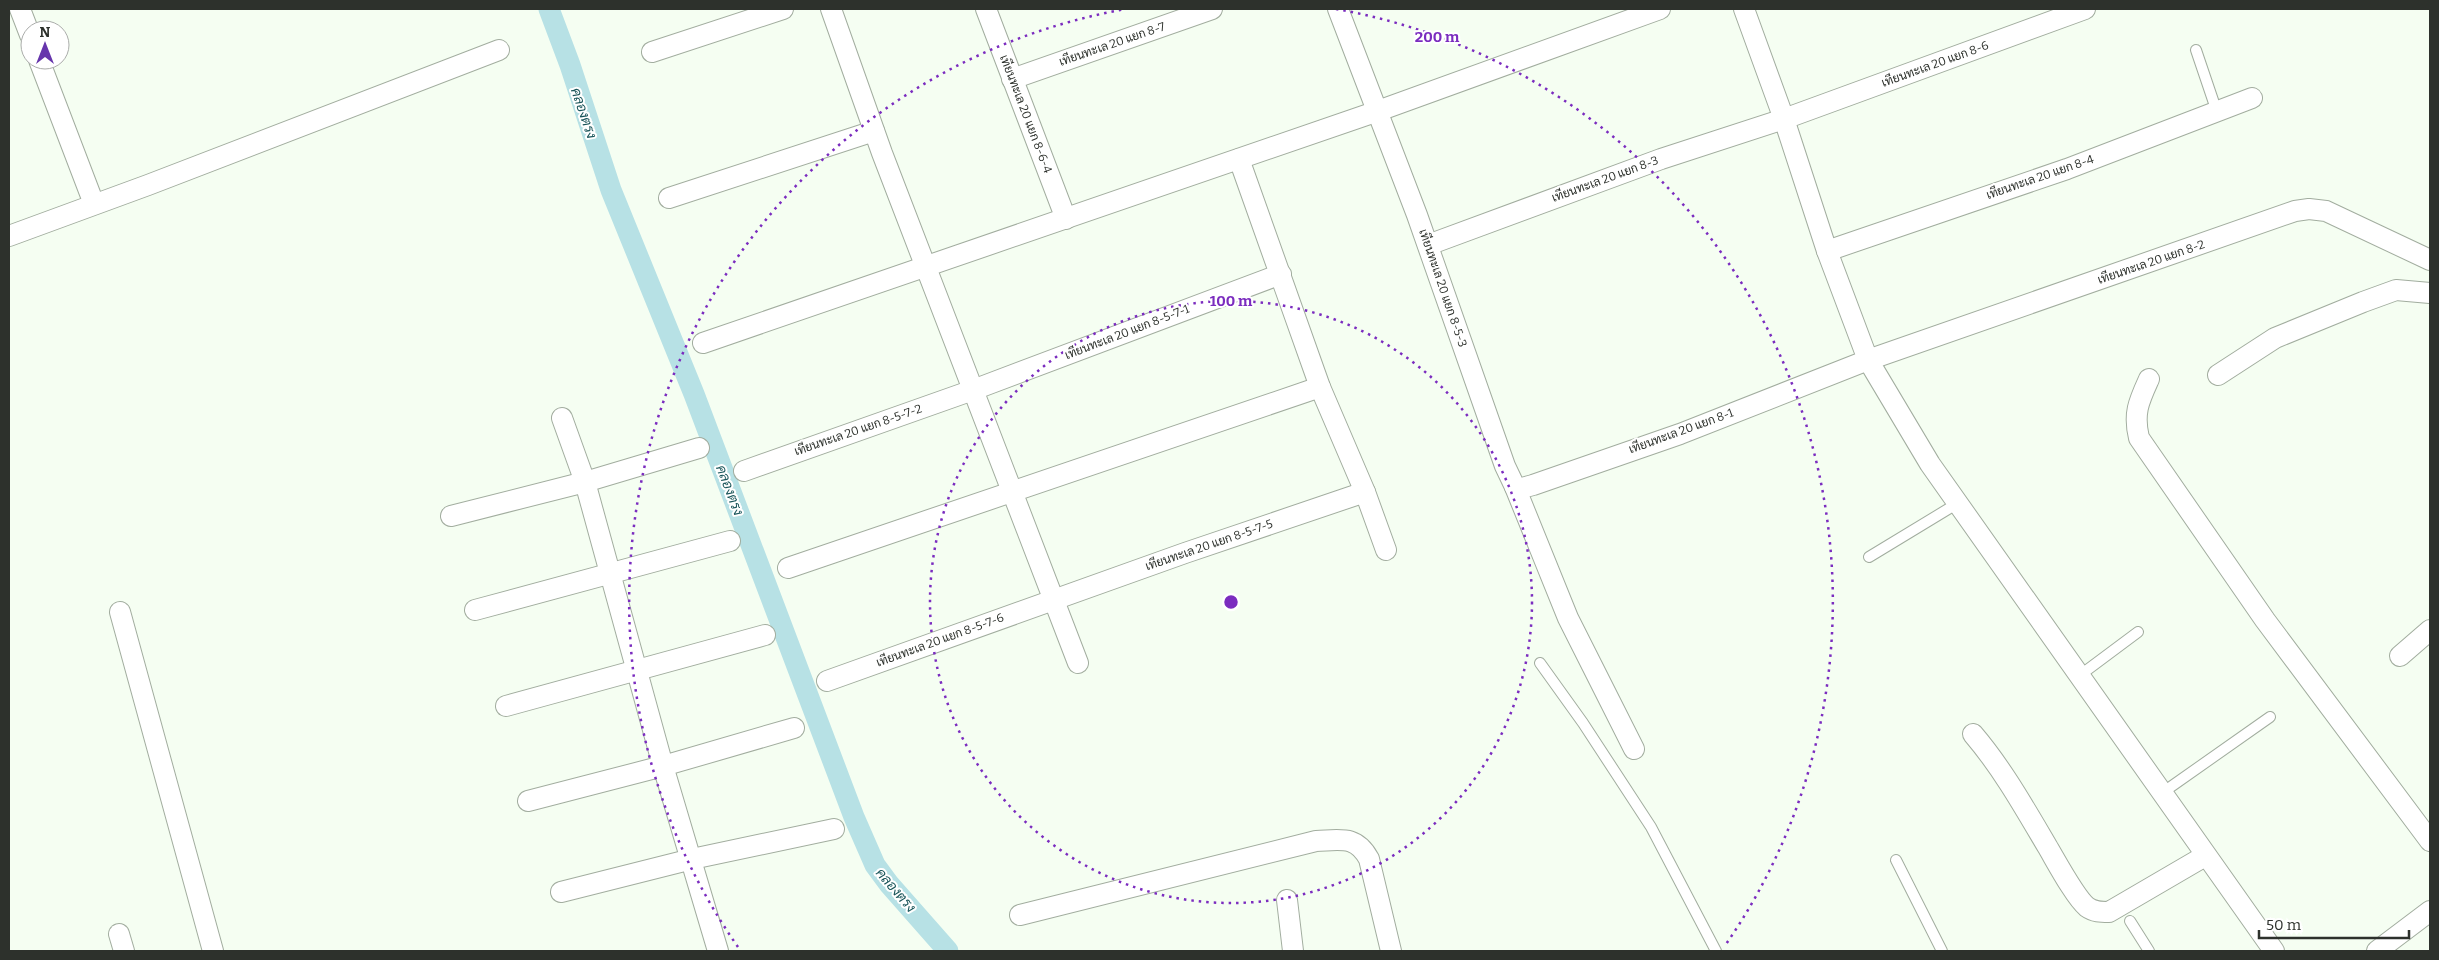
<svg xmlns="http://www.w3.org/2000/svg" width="2439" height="960" font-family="Bitter,Sarabun,serif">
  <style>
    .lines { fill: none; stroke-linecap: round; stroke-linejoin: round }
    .canal { stroke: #b7e1e5; stroke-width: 21 }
    .service-casing { stroke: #a2ad9f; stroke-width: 12 }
    .minor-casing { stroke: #a2ad9f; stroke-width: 22 }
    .service { stroke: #fff; stroke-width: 10 }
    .minor { stroke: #fff; stroke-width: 20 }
    .ring { fill: none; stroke: #7b2cbf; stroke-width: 2.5; stroke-dasharray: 2.5 5 }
    .labels { text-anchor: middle; stroke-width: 4; stroke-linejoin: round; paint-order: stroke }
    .street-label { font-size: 12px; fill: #2d312c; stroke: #fff }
    .water-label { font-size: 14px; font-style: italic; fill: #1a555a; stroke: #fff }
    .centre { fill: #7b2cbf; stroke: #fff; stroke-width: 2.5 }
    .ring-label { font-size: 15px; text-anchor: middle; font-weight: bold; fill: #7b2cbf; stroke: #fff; stroke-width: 4; stroke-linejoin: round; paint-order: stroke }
  </style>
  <rect width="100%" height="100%" fill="#f5fef2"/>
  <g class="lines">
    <!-- canal -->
    <path class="canal" d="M 549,9 L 570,65 L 611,190 L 694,394 L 854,817 L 875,865 L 889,884 L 948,951"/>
    <defs>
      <g id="service">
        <path d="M 2196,50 L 2217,112"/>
        <path d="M 1869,557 L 1958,503"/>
        <path d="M 1540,663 L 1583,723 L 1651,827 L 1716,951"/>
        <path d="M 2079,676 L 2138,632"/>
        <path d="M 2162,793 L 2270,717"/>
        <path d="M 1896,860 L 1942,951"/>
        <path d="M 2130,921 L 2149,951"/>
      </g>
      <g id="minor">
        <path d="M 20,9 L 30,35"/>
        <path d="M 831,9 L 882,153 L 1078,663"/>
        <path d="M 986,9 L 1066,219"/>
        <path d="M 1338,9 L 1417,215 L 1505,466 L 1515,487 L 1522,488 L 1533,485 L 1680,434 L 1868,360 L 2295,211 L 2309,209 L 2326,211 L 2430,260"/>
        <path d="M 1744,9 L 1784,119 L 1827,251 L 1868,360 L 1930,464 L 2274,951"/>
        <path d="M 652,52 L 783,9"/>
        <path d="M 39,60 L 94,204"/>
        <path d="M 1012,79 L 1212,9"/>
        <path d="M 1239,159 L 1320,387 L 1365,492 L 1386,550"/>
        <path d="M 669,198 L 874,131"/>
        <path d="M 9,236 L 148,185 L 499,50"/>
        <path d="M 1428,245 L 1661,159 L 1784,119 L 2085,9"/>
        <path d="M 1827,251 L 2067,169 L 2252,98"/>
        <path d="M 703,343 L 1378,111 L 1660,9"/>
        <path d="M 2218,375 L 2275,338 L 2363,302 L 2396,290 L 2430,293"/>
        <path d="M 2149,379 C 2139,401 2133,413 2139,438 L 2265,620 L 2430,841"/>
        <path d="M 562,418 L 585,482 L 663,766 L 718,951"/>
        <path d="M 744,471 L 973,390 L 1281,274"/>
        <path d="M 1515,487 L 1568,618 L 1634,749"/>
        <path d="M 451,516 L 585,482 L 699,448"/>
        <path d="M 788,568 L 1320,387"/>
        <path d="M 475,610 L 730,541"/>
        <path d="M 120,612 L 213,951"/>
        <path d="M 2400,656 L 2430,630"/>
        <path d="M 827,681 L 1185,553 L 1365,492"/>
        <path d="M 506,706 L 765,635"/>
        <path d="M 1973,734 C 2002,768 2024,807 2047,846 C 2056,861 2075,897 2087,907 C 2094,912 2101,912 2109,912 L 2205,856"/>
        <path d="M 528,801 L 663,766 L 794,728"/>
        <path d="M 561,892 L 692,859 L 834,829"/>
        <path d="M 1287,900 L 1293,951"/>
        <path d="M 1020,915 L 1316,841 C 1341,840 1356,835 1369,859 L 1391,951"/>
        <path d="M 119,934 L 124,951"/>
        <path d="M 2377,951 L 2430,911"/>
      </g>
    </defs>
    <!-- service casing -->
    <use href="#service" class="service-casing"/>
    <!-- minor casing -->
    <use href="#minor" class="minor-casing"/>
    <!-- service -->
    <use href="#service" class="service"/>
    <!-- minor -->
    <use href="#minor" class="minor"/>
  </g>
  <!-- distance rings -->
  <g class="ring">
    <circle cx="1231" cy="602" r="301"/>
    <path d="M738 947A602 602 0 0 1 1126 9M1336 9A602 602 0 0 1 1724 947"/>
  </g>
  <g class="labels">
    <!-- street labels -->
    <g class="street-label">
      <text transform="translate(1112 44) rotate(-19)" y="4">เทียนทะเล 20 แยก 8-7</text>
      <text transform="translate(1935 64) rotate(-20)" y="4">เทียนทะเล 20 แยก 8-6</text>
      <text transform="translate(1026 114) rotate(69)" y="4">เทียนทะเล 20 แยก 8-6-4</text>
      <text transform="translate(2040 177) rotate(-19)" y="4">เทียนทะเล 20 แยก 8-4</text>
      <text transform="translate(1605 179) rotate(-20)" y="4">เทียนทะเล 20 แยก 8-3</text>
      <text transform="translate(2151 262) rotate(-19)" y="4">เทียนทะเล 20 แยก 8-2</text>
      <text transform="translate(1443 288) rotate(71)" y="4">เทียนทะเล 20 แยก 8-5-3</text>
      <text transform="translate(1127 332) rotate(-21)" y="4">เทียนทะเล 20 แยก 8-5-7-1</text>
      <text transform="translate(858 430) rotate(-19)" y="4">เทียนทะเล 20 แยก 8-5-7-2</text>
      <text transform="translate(1681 431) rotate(-20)" y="4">เทียนทะเล 20 แยก 8-1</text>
      <text transform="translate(1209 545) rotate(-19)" y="4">เทียนทะเล 20 แยก 8-5-7-5</text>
      <text transform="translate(940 640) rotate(-20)" y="4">เทียนทะเล 20 แยก 8-5-7-6</text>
    </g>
    <!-- water labels -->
    <g class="water-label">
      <text transform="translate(584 113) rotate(71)" y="5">คลองตรง</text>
      <text transform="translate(730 490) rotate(69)" y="5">คลองตรง</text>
      <text transform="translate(896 890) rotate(49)" y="5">คลองตรง</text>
    </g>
  </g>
  <circle cx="1231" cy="602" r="8" class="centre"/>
  <g class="ring-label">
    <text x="1437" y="42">200 m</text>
    <text x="1231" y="306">100 m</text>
  </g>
  <!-- border -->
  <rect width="2439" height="960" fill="none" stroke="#2d312c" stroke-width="20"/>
  <!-- north arrow -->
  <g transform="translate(45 45)"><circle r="24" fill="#ffffff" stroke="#abadab"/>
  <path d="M0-4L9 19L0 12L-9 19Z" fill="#6635ac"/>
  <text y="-8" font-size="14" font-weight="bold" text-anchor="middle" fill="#2d312c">N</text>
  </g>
  <!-- scale -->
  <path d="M2259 930v8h150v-8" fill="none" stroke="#2d312c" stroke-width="2.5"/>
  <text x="2266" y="930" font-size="15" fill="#2d312c" stroke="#ffffff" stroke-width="4" paint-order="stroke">50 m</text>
</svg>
